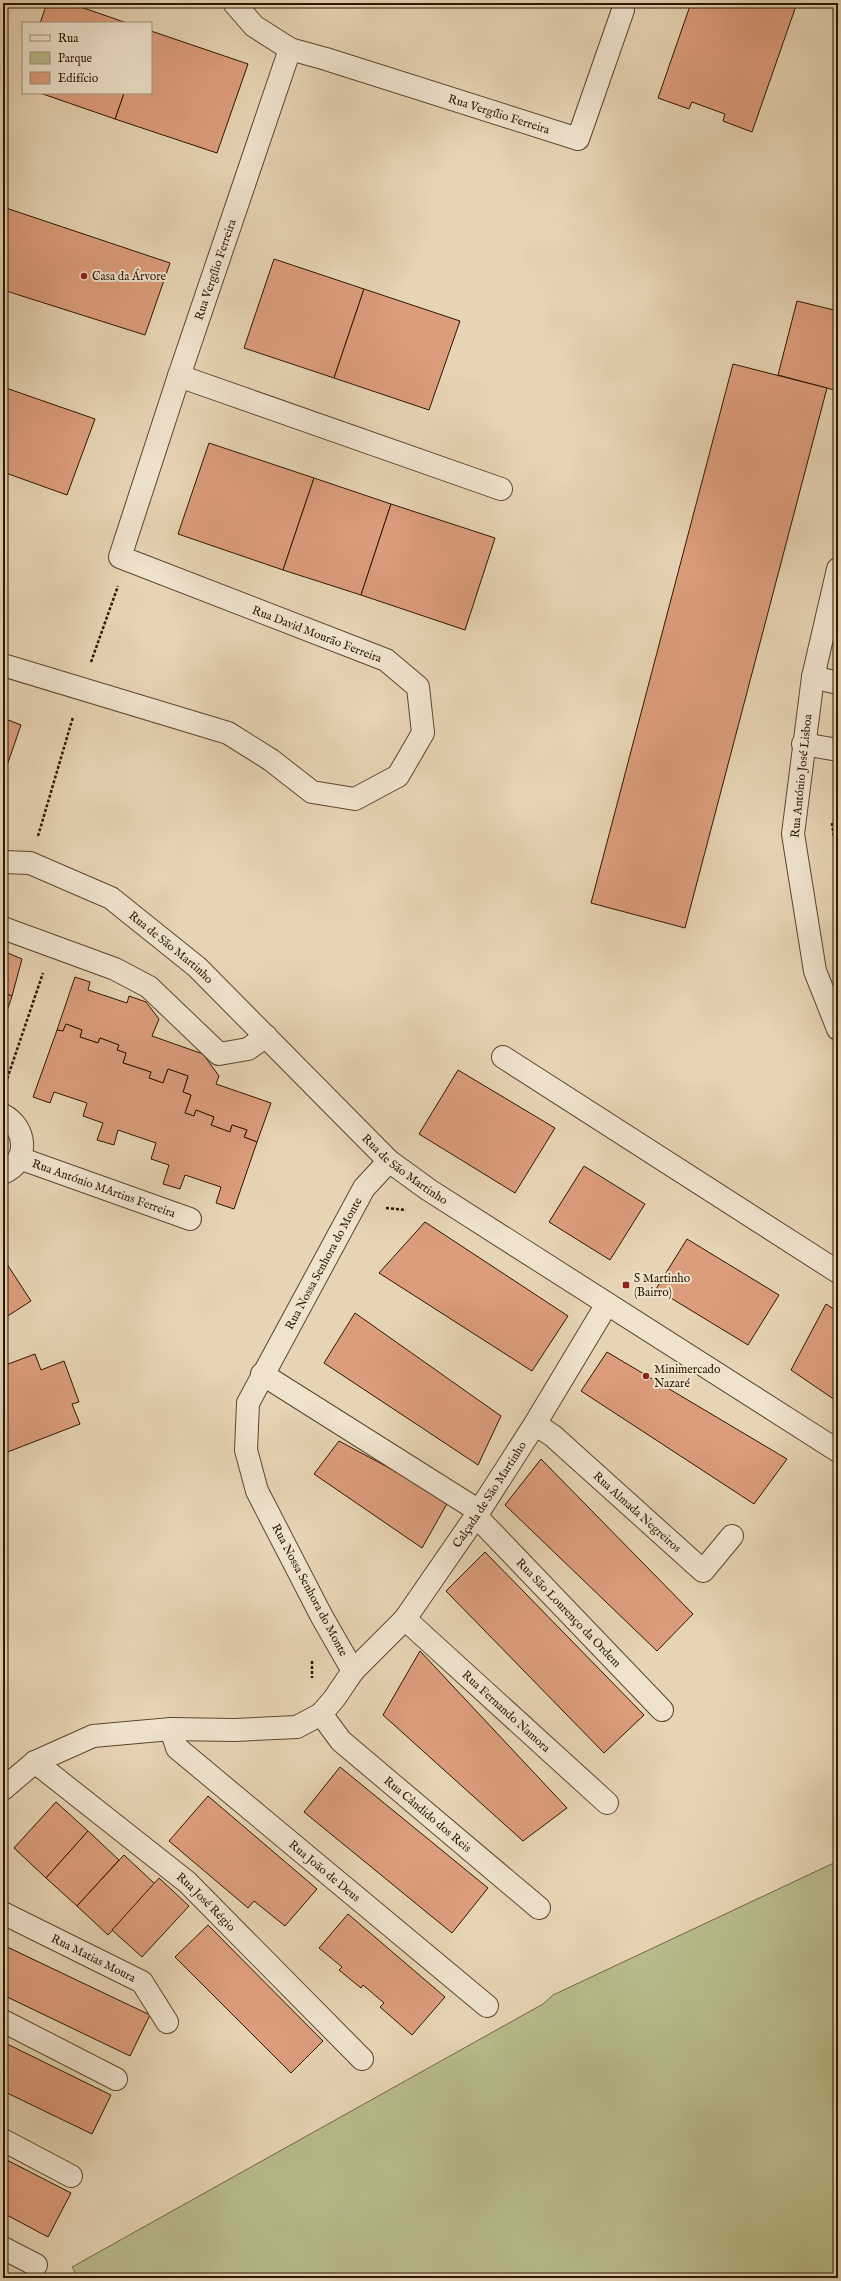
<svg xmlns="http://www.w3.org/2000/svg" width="841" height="2281" font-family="'IM FELL English',serif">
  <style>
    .green { fill: #b9bc8b; stroke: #736a46 }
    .building { fill: #dc9d7c; stroke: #2d1700 }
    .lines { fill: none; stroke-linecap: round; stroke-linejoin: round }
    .minor-casing { stroke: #5c462d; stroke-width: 24 }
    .path { stroke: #2d1700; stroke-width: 2.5; stroke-dasharray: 3 2; stroke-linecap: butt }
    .minor { stroke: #efe3ce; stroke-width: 22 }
    .poi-dot { fill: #8f2418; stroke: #efe3ce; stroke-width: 1.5 }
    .labels { text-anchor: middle; stroke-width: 4; stroke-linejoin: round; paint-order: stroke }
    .street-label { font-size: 12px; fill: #2d1700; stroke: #efe3ce }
    .poi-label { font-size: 12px; fill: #2d1700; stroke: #efe3ce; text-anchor: start }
  </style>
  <rect width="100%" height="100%" fill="#e7d4b4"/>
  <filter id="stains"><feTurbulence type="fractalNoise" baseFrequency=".005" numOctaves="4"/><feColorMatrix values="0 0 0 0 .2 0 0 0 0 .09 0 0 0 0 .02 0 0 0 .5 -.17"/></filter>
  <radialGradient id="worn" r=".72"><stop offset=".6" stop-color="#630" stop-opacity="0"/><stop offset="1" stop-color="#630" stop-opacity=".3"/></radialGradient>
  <!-- green -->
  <path class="green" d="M 838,1861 L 838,2278 L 78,2278 L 72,2267 L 543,2004 L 553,1995 Z"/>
  <!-- building -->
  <g class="building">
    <path d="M 47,3 L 69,3 L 127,23 L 40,23 Z"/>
    <path d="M 691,3 L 797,3 L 752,132 L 723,121 L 725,114 L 692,102 L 689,109 L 658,98 Z"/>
    <path d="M 151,31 L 248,64 L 217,153 L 115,119 L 124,93 L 151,93 Z"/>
    <path d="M 40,93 L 124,93 L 115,119 Z"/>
    <path d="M 3,207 L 170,263 L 145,335 L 3,290 Z"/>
    <path d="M 274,259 L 364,289 L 334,378 L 244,348 Z"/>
    <path d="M 364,289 L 460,321 L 429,410 L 334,378 Z"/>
    <path d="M 797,301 L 838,311 L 838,391 L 778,375 Z"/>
    <path d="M 733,364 L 827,388 L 685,928 L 591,903 Z"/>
    <path d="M 3,387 L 95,419 L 67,495 L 3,472 Z"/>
    <path d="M 209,443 L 314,478 L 283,570 L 178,534 Z"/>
    <path d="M 314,478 L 391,504 L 361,595 L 283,570 Z"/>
    <path d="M 391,504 L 495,538 L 465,630 L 361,595 Z"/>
    <path d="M 3,718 L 21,725 L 3,777 Z"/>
    <path d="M 3,951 L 22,959 L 12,996 L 3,993 Z"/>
    <path d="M 75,977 L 90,982 L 88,990 L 127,1003 L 129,996 L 146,1002 L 159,1019 L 152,1036 L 203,1054 L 219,1076 L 216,1084 L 271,1103 L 257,1142 L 244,1137 L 247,1130 L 232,1125 L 230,1132 L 211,1125 L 214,1117 L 196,1110 L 194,1116 L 185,1113 L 191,1095 L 183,1092 L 188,1076 L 168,1069 L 163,1083 L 149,1078 L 151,1072 L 123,1063 L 126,1053 L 117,1050 L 119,1045 L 100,1038 L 98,1043 L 80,1037 L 82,1030 L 66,1024 L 63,1031 L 57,1030 Z"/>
    <path d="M 3,993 L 12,996 L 3,1023 Z"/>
    <path d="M 66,1024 L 82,1030 L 80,1037 L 98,1043 L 100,1038 L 119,1045 L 117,1050 L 126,1053 L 123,1063 L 151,1072 L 149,1078 L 163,1083 L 168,1069 L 188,1076 L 183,1092 L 191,1095 L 185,1113 L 194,1116 L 196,1110 L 214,1117 L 211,1125 L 230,1132 L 232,1125 L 247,1130 L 244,1137 L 257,1142 L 234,1209 L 216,1203 L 221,1187 L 185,1175 L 180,1189 L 163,1184 L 169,1165 L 151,1159 L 156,1143 L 118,1130 L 114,1145 L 97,1140 L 103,1123 L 83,1116 L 87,1103 L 54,1092 L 50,1103 L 33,1097 L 57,1030 L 63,1031 Z"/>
    <path d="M 458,1070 L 555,1128 L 515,1193 L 419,1134 Z"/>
    <path d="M 584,1166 L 645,1204 L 610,1260 L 549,1222 Z"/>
    <path d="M 425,1222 L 568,1316 L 532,1371 L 379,1273 Z"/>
    <path d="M 687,1239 L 779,1295 L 748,1345 L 656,1289 Z"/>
    <path d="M 3,1258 L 31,1301 L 3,1319 Z"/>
    <path d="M 826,1304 L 838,1312 L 838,1402 L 791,1370 Z"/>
    <path d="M 355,1313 L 501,1416 L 478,1465 L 324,1363 Z"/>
    <path d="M 607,1352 L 787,1459 L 754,1504 L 581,1391 Z"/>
    <path d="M 35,1354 L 41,1370 L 64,1361 L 79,1402 L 72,1404 L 80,1424 L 5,1453 L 3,1366 Z"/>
    <path d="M 339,1441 L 449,1500 L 422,1548 L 314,1474 Z"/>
    <path d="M 541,1459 L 693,1614 L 657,1651 L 505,1505 Z"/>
    <path d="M 485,1552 L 644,1715 L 604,1753 L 446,1591 Z"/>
    <path d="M 420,1651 L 567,1808 L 523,1841 L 383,1715 Z"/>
    <path d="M 340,1767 L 488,1888 L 452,1933 L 304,1812 Z"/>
    <path d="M 208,1796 L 317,1889 L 285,1926 L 254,1901 L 248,1908 L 169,1841 Z"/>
    <path d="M 56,1802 L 88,1831 L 46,1878 L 14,1848 Z"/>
    <path d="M 88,1831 L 119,1860 L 77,1906 L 46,1878 Z"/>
    <path d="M 124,1855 L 155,1884 L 108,1935 L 77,1906 Z"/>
    <path d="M 159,1878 L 189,1906 L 142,1957 L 112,1930 Z"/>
    <path d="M 348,1914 L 445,1997 L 412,2035 L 380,2007 L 384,2003 L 363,1985 L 361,1988 L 339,1970 L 342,1967 L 319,1948 Z"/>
    <path d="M 208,1925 L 323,2041 L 291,2073 L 175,1957 Z"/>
    <path d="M 3,1945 L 150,2015 L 130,2056 L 3,1995 Z"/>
    <path d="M 3,2042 L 111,2095 L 92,2134 L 3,2091 Z"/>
    <path d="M 3,2158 L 71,2193 L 48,2237 L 3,2213 Z"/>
  </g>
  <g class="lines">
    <defs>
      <g id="minor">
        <path id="s1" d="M 234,3 L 254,26 L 290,49 L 326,59 L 578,139 L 623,10"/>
        <path d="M 179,376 L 501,489"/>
        <path d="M 838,569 L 813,677 L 793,834 L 815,971 L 838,1029"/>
        <path id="s2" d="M 3,665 L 228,733 L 271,760 L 312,792 L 355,799 L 398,776 L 423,733 L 418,687 L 386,660 L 120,557 L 179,376 L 290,49"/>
        <path d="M 813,677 L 838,683"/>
        <path d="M 803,744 L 838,750"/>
        <path id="s3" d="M 3,862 L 30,863 L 111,898 L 197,967 L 389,1161 L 429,1190 L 838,1451"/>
        <path d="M 3,928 L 115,969 L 149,987 L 219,1054 L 248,1049 L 266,1036"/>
        <path d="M 503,1057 L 838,1272"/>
        <path d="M 3,1115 C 27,1127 30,1162 3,1173"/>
        <path id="s4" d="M 19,1158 L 190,1219"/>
        <path d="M 262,1374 L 479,1511"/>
        <path id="s5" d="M 535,1424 L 553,1436 L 703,1571 L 732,1536"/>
        <path id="s6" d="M 476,1516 L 662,1710"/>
        <path id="s7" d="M 405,1619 L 607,1803"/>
        <path id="s8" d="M 353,1671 L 405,1619 L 476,1516 L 535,1424 L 607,1304"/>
        <path id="s9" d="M 321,1714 L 341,1741 L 539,1908"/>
        <path id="s10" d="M 171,1729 L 177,1748 L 487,2006"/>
        <path id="s11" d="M 35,1762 L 187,1882 L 362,2059"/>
        <path id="s12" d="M 3,1789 L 35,1762 L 93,1736 L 171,1729 L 235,1730 L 297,1727 L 321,1714 L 334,1699 L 353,1671 L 322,1617 L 257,1491 L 246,1450 L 248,1403 L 364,1188 L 389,1161"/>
        <path id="s13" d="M 3,1913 L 142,1982 L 167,2022"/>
        <path d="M 3,2021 L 116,2079"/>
        <path d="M 3,2140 L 71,2176"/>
        <path d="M 3,2248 L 36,2265"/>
      </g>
    </defs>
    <!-- minor casing -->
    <use href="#minor" class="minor-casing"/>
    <!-- path -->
    <g class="path">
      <path d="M 91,662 L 118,586"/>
      <path d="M 832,823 L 834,837"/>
      <path d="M 38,836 L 73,717"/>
      <path d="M 4,1088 L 43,973"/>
      <path d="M 386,1208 L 406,1210"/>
      <path d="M 312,1661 L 312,1678"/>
    </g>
    <!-- minor -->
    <use href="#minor" class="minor"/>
  </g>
  <!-- markers -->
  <g class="poi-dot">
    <circle cx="84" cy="276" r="4"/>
    <rect x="622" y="1281" width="8" height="8" rx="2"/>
    <circle cx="646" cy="1376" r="4"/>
  </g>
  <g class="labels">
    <!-- street labels -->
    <g class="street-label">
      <text dy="4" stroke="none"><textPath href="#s1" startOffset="292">Rua Vergílio Ferreira</textPath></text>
      <text dy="4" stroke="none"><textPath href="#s2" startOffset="1156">Rua Vergílio Ferreira</textPath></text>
      <text transform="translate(317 634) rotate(21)" y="4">Rua David Mourão Ferreira</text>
      <text transform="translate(801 776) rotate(-84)" y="4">Rua António José Lisboa</text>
      <text dy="4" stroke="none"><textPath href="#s3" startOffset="193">Rua de São Martinho</textPath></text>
      <text dy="4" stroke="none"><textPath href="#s3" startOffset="516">Rua de São Martinho</textPath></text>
      <text dy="4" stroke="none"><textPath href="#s4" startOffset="90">Rua António MArtins Ferreira</textPath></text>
      <text dy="4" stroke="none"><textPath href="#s12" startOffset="843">Rua Nossa Senhora do Monte</textPath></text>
      <text dy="4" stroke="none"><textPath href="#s8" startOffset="224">Calçada de São Martinho</textPath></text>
      <text dy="4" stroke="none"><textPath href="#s5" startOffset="135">Rua Almada Negreiros</textPath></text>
      <text transform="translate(310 1590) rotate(62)" y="4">Rua Nossa Senhora do Monte</text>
      <text dy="4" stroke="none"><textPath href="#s6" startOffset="134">Rua São Lourenço da Ordem</textPath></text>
      <text dy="4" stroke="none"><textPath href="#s7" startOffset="137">Rua Fernando Namora</textPath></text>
      <text dy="4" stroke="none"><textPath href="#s9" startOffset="147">Rua Cândido dos Reis</textPath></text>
      <text dy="4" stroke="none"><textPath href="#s10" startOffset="212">Rua João de Deus</textPath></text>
      <text dy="4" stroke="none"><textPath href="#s11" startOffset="221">Rua José Régio</textPath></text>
      <text dy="4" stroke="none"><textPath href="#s13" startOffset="101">Rua Matias Moura</textPath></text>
    </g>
    <!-- poi labels -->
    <g class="poi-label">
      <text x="92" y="280">Casa da Árvore</text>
      <text x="634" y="1282">S Martinho<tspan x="634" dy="14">(Bairro)</tspan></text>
      <text x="654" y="1373">Minimercado<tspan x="654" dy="14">Nazaré</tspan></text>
    </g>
  </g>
  <!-- margin -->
  <rect width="841" height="2281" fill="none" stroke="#e7d4b4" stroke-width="16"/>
  <rect x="4" y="4" width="833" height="2273" fill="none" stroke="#2d1700" stroke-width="2"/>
  <rect x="8" y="8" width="825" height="2265" fill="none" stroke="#2d1700"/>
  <!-- legend -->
  <rect x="22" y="22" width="130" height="72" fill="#efe3ce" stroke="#a1917c"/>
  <rect x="30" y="35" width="20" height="6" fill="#efe3ce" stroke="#a1917c"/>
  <text x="58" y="42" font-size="12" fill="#2d1700">Rua</text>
  <rect x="30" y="52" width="20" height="12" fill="#b9bc8b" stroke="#a1917c"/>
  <text x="58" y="62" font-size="12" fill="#2d1700">Parque</text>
  <rect x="30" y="72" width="20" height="12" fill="#dc9d7c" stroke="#a1917c"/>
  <text x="58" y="82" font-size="12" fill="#2d1700">Edifício</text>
  <rect width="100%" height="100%" filter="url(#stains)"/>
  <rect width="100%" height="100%" fill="url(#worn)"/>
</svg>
